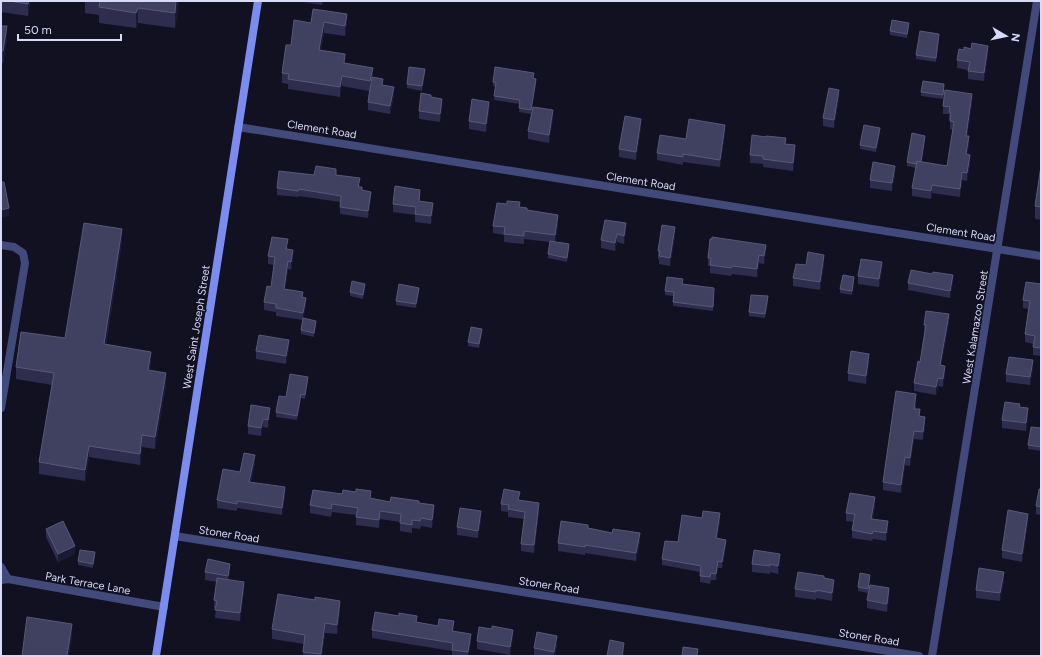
<svg xmlns="http://www.w3.org/2000/svg" width="1042" height="657" font-family="Figtree,sans-serif">
  <style>
    .lines { fill: none; stroke-linecap: round; stroke-linejoin: round }
    .street { stroke: #424a7b; stroke-width: 8 }
    .secondary { stroke: #7b8cee; stroke-width: 8 }
    .wall { fill: #2e2d4e }
    .shaded-wall { fill: #1b1a35 }
    .building { fill: #404060; stroke: #585878 }
    .labels { text-anchor: middle; stroke-width: 3.5; stroke-linejoin: round; paint-order: stroke }
    .street-label { font-size: 11px; fill: #d8dafa; stroke: #112 }
  </style>
  <rect width="100%" height="100%" fill="#112"/>
  <g class="lines">
    <!-- street -->
    <g class="street">
      <path d="M 238,127 L 1041,256"/>
      <path d="M 1,245 L 14,247 L 23,253 L 25,263 L 1,408"/>
      <path d="M 175,536 L 919,656"/>
      <path d="M 1,567 L 8,579"/>
      <path d="M 1,580 L 8,579 L 164,607"/>
      <path d="M 932,656 L 1037,1"/>
    </g>
    <!-- secondary -->
    <path class="secondary" d="M 156,656 L 258,1"/>
  </g>
  <!-- wall -->
  <g class="wall">
    <path d="M 1,1 L 31,1 L 28,16 L 1,12 Z"/>
    <path d="M 85,1 L 179,1 L 175,28 L 138,23 L 136,28 L 99,23 L 99,15 L 85,13 Z"/>
    <path d="M 303,1 L 323,1 L 322,5 L 303,2 Z"/>
    <path d="M 313,9 L 347,24 L 345,36 L 324,33 L 321,50 L 373,78 L 383,85 L 394,95 L 390,114 L 368,110 L 368,102 L 369,91 L 342,86 L 340,97 L 288,89 L 288,84 L 282,83 L 282,73 L 291,45 L 311,23 Z"/>
    <path d="M 1,26 L 7,38 L 3,63 L 1,62 Z"/>
    <path d="M 909,27 L 907,38 L 890,35 L 890,31 Z"/>
    <path d="M 939,38 L 936,62 L 916,59 L 916,55 Z"/>
    <path d="M 964,50 L 988,54 L 984,81 L 968,79 L 968,70 L 957,68 L 957,60 Z"/>
    <path d="M 425,73 L 422,91 L 407,88 L 407,84 Z"/>
    <path d="M 533,78 L 536,83 L 531,114 L 519,112 L 520,104 L 494,100 L 496,87 L 493,86 L 493,82 Z"/>
    <path d="M 944,88 L 943,99 L 921,96 L 921,92 Z"/>
    <path d="M 839,98 L 834,128 L 823,126 L 823,118 Z"/>
    <path d="M 972,102 L 967,136 L 969,144 L 967,154 L 970,163 L 967,181 L 962,180 L 960,197 L 932,193 L 931,199 L 912,196 L 912,188 L 916,168 L 907,166 L 907,162 L 925,140 L 921,162 L 947,166 L 953,130 L 950,129 L 950,120 L 949,120 L 949,114 L 943,114 L 943,106 Z"/>
    <path d="M 442,107 L 440,122 L 419,119 L 419,111 Z"/>
    <path d="M 489,110 L 486,132 L 469,129 L 469,121 Z"/>
    <path d="M 553,118 L 549,143 L 528,139 L 528,131 Z"/>
    <path d="M 641,127 L 636,160 L 619,157 L 619,149 Z"/>
    <path d="M 725,132 L 720,167 L 683,162 L 683,165 L 657,160 L 657,153 L 686,139 Z"/>
    <path d="M 880,132 L 876,152 L 860,149 L 860,145 Z"/>
    <path d="M 786,144 L 795,153 L 793,171 L 763,167 L 763,164 L 750,163 L 750,155 Z"/>
    <path d="M 1041,166 L 1041,220 L 1035,219 L 1035,206 Z"/>
    <path d="M 895,174 L 892,191 L 870,188 L 870,180 Z"/>
    <path d="M 314,175 L 336,175 L 360,185 L 359,187 L 362,190 L 371,198 L 368,218 L 340,214 L 340,202 L 299,196 L 298,197 L 277,195 L 277,188 Z"/>
    <path d="M 420,198 L 420,201 L 433,211 L 431,224 L 415,222 L 415,215 L 393,212 L 393,204 Z"/>
    <path d="M 520,207 L 558,223 L 555,242 L 569,248 L 567,262 L 548,258 L 548,254 L 550,242 L 524,239 L 524,244 L 504,242 L 504,235 L 493,233 L 493,226 Z"/>
    <path d="M 626,231 L 624,244 L 617,242 L 615,251 L 601,248 L 601,240 Z"/>
    <path d="M 675,235 L 670,266 L 659,264 L 659,259 L 658,259 L 658,251 Z"/>
    <path d="M 122,241 L 106,345 L 151,364 L 150,370 L 166,385 L 155,449 L 142,447 L 140,465 L 89,457 L 85,481 L 39,474 L 39,462 L 52,385 L 16,379 L 16,367 L 65,338 Z"/>
    <path d="M 288,247 L 287,249 L 293,258 L 291,270 L 288,269 L 285,289 L 303,297 L 306,306 L 303,318 L 316,325 L 314,337 L 301,334 L 301,330 L 303,320 L 276,316 L 276,312 L 264,310 L 264,302 L 271,287 L 274,265 L 268,264 L 268,256 Z"/>
    <path d="M 766,253 L 764,264 L 759,263 L 757,277 L 732,274 L 731,276 L 710,273 L 710,266 L 708,266 L 708,258 Z"/>
    <path d="M 824,263 L 820,290 L 793,286 L 793,278 L 806,265 Z"/>
    <path d="M 882,270 L 879,287 L 858,284 L 858,276 Z"/>
    <path d="M 932,274 L 953,281 L 950,298 L 908,290 L 908,283 Z"/>
    <path d="M 854,281 L 852,295 L 840,293 L 840,289 Z"/>
    <path d="M 683,284 L 714,292 L 713,311 L 673,306 L 673,296 L 665,295 L 665,291 Z"/>
    <path d="M 1041,284 L 1041,356 L 1033,355 L 1033,344 L 1025,342 L 1025,334 L 1028,309 L 1023,308 L 1023,300 Z"/>
    <path d="M 365,288 L 363,299 L 350,296 L 350,292 Z"/>
    <path d="M 419,292 L 416,308 L 396,305 L 396,301 Z"/>
    <path d="M 768,301 L 765,318 L 749,316 L 749,312 Z"/>
    <path d="M 949,322 L 941,365 L 945,374 L 943,387 L 938,386 L 936,395 L 914,391 L 914,383 L 920,362 L 924,333 L 924,325 Z"/>
    <path d="M 482,333 L 479,348 L 468,346 L 468,342 Z"/>
    <path d="M 289,348 L 286,364 L 256,359 L 256,351 Z"/>
    <path d="M 869,362 L 866,384 L 848,381 L 848,373 Z"/>
    <path d="M 1033,368 L 1030,385 L 1006,382 L 1006,374 Z"/>
    <path d="M 308,381 L 305,399 L 301,398 L 297,420 L 276,417 L 276,412 Z"/>
    <path d="M 916,402 L 916,409 L 925,425 L 923,440 L 914,439 L 910,466 L 905,465 L 901,493 L 883,490 L 883,482 Z"/>
    <path d="M 251,405 L 270,416 L 268,428 L 263,427 L 261,436 L 248,434 L 248,426 Z"/>
    <path d="M 1020,407 L 1028,416 L 1026,431 L 1002,428 L 1002,420 Z"/>
    <path d="M 1041,428 L 1041,451 L 1028,449 L 1028,445 Z"/>
    <path d="M 255,463 L 251,482 L 285,495 L 282,515 L 237,508 L 237,511 L 217,508 L 217,500 L 240,472 Z"/>
    <path d="M 1041,489 L 1041,515 L 1036,514 L 1036,506 Z"/>
    <path d="M 371,499 L 390,502 L 419,503 L 434,513 L 432,528 L 421,526 L 420,529 L 412,528 L 412,533 L 400,531 L 400,522 L 380,519 L 379,528 L 356,525 L 356,515 L 332,512 L 331,517 L 310,513 L 310,505 Z"/>
    <path d="M 519,500 L 539,510 L 534,553 L 521,551 L 521,544 L 524,519 L 508,517 L 508,512 L 501,511 L 501,504 Z"/>
    <path d="M 875,505 L 873,519 L 888,529 L 886,541 L 873,539 L 872,541 L 852,538 L 852,530 L 854,522 L 846,521 L 846,513 Z"/>
    <path d="M 702,518 L 720,520 L 717,539 L 726,546 L 722,568 L 718,568 L 716,580 L 711,580 L 710,584 L 700,582 L 700,572 L 662,565 L 662,559 Z"/>
    <path d="M 481,519 L 478,538 L 457,535 L 457,527 Z"/>
    <path d="M 1028,522 L 1022,562 L 1002,558 L 1002,550 Z"/>
    <path d="M 588,528 L 612,533 L 640,541 L 636,561 L 585,553 L 585,555 L 558,551 L 558,543 Z"/>
    <path d="M 46,529 L 75,554 L 58,562 L 46,537 Z"/>
    <path d="M 95,556 L 93,568 L 78,565 L 78,561 Z"/>
    <path d="M 780,562 L 778,574 L 770,572 L 770,574 L 752,572 L 752,564 Z"/>
    <path d="M 205,572 L 230,572 L 228,580 L 244,590 L 240,621 L 215,618 L 216,608 L 214,608 L 214,600 L 217,582 L 205,580 Z"/>
    <path d="M 824,578 L 834,588 L 832,601 L 816,598 L 816,600 L 795,597 L 795,589 Z"/>
    <path d="M 870,579 L 868,593 L 858,591 L 858,587 Z"/>
    <path d="M 1004,580 L 1000,601 L 976,598 L 976,590 Z"/>
    <path d="M 889,596 L 887,612 L 867,608 L 867,600 Z"/>
    <path d="M 340,611 L 337,634 L 325,633 L 322,656 L 303,656 L 304,644 L 272,639 L 272,629 Z"/>
    <path d="M 417,622 L 454,629 L 453,631 L 471,642 L 468,656 L 452,656 L 452,651 L 372,638 L 372,630 Z"/>
    <path d="M 492,629 L 513,637 L 510,655 L 477,649 L 477,641 Z"/>
    <path d="M 557,644 L 555,656 L 534,656 L 534,648 Z"/>
  </g>
  <!-- shaded-wall -->
  <g class="shaded-wall">
    <path d="M 29,1 L 31,1 L 28,16 L 28,4 Z"/>
    <path d="M 176,1 L 179,1 L 175,28 L 175,13 Z"/>
    <path d="M 138,8 L 138,23 L 136,28 L 136,13 Z"/>
    <path d="M 347,14 L 347,24 L 345,36 L 345,26 Z"/>
    <path d="M 324,22 L 324,33 L 319,60 L 319,50 Z"/>
    <path d="M 7,26 L 7,38 L 3,63 L 3,51 Z"/>
    <path d="M 939,34 L 939,38 L 936,62 L 936,58 Z"/>
    <path d="M 988,46 L 988,54 L 984,81 L 984,73 Z"/>
    <path d="M 373,68 L 373,78 L 370,91 L 370,81 Z"/>
    <path d="M 425,69 L 425,73 L 422,91 L 422,86 Z"/>
    <path d="M 342,76 L 342,86 L 340,97 L 340,87 Z"/>
    <path d="M 536,79 L 536,83 L 531,114 L 531,110 Z"/>
    <path d="M 394,87 L 394,95 L 390,114 L 390,106 Z"/>
    <path d="M 839,90 L 839,98 L 834,128 L 834,120 Z"/>
    <path d="M 972,94 L 972,102 L 966,144 L 966,136 Z"/>
    <path d="M 442,99 L 442,107 L 440,122 L 440,114 Z"/>
    <path d="M 489,102 L 489,110 L 486,132 L 486,124 Z"/>
    <path d="M 553,110 L 553,118 L 549,143 L 549,135 Z"/>
    <path d="M 641,119 L 641,127 L 636,160 L 636,152 Z"/>
    <path d="M 725,125 L 725,132 L 720,167 L 720,160 Z"/>
    <path d="M 880,128 L 880,132 L 876,152 L 876,148 Z"/>
    <path d="M 925,136 L 925,140 L 920,169 L 920,165 Z"/>
    <path d="M 969,136 L 969,144 L 966,162 L 966,154 Z"/>
    <path d="M 795,145 L 795,153 L 793,171 L 793,163 Z"/>
    <path d="M 970,155 L 970,163 L 967,181 L 967,173 Z"/>
    <path d="M 895,166 L 895,174 L 892,191 L 892,183 Z"/>
    <path d="M 962,172 L 962,180 L 960,197 L 960,189 Z"/>
    <path d="M 932,185 L 932,193 L 931,199 L 931,191 Z"/>
    <path d="M 420,190 L 420,198 L 419,209 L 419,201 Z"/>
    <path d="M 371,192 L 371,198 L 368,218 L 368,211 Z"/>
    <path d="M 433,203 L 433,211 L 431,224 L 431,216 Z"/>
    <path d="M 9,208 L 9,216 L 1,218 L 1,210 Z"/>
    <path d="M 558,215 L 558,223 L 555,243 L 555,235 Z"/>
    <path d="M 626,223 L 626,231 L 624,244 L 624,236 Z"/>
    <path d="M 675,227 L 675,235 L 670,266 L 670,258 Z"/>
    <path d="M 122,229 L 122,241 L 104,356 L 104,344 Z"/>
    <path d="M 617,234 L 617,242 L 615,251 L 615,243 Z"/>
    <path d="M 569,244 L 569,248 L 567,262 L 567,258 Z"/>
    <path d="M 766,245 L 766,253 L 764,264 L 764,256 Z"/>
    <path d="M 293,250 L 293,258 L 291,270 L 291,262 Z"/>
    <path d="M 759,255 L 759,263 L 757,277 L 757,269 Z"/>
    <path d="M 824,255 L 824,263 L 820,290 L 820,282 Z"/>
    <path d="M 288,261 L 288,269 L 284,297 L 284,289 Z"/>
    <path d="M 882,262 L 882,270 L 879,287 L 879,279 Z"/>
    <path d="M 953,275 L 953,281 L 950,298 L 950,291 Z"/>
    <path d="M 854,277 L 854,281 L 852,295 L 852,291 Z"/>
    <path d="M 365,284 L 365,288 L 363,299 L 363,295 Z"/>
    <path d="M 419,288 L 419,292 L 416,308 L 416,304 Z"/>
    <path d="M 768,296 L 768,301 L 765,318 L 765,314 Z"/>
    <path d="M 306,298 L 306,306 L 303,321 L 303,313 Z"/>
    <path d="M 949,314 L 949,322 L 940,373 L 940,365 Z"/>
    <path d="M 316,321 L 316,325 L 314,337 L 314,333 Z"/>
    <path d="M 482,329 L 482,333 L 479,348 L 479,344 Z"/>
    <path d="M 289,340 L 289,348 L 286,364 L 286,356 Z"/>
    <path d="M 151,352 L 151,364 L 148,382 L 148,370 Z"/>
    <path d="M 869,354 L 869,362 L 866,384 L 866,376 Z"/>
    <path d="M 1033,360 L 1033,368 L 1030,385 L 1030,377 Z"/>
    <path d="M 945,366 L 945,374 L 943,387 L 943,379 Z"/>
    <path d="M 166,373 L 166,385 L 155,449 L 155,437 Z"/>
    <path d="M 308,377 L 308,381 L 305,399 L 305,395 Z"/>
    <path d="M 938,378 L 938,386 L 936,395 L 936,387 Z"/>
    <path d="M 301,394 L 301,398 L 297,420 L 297,416 Z"/>
    <path d="M 916,394 L 916,402 L 914,417 L 914,409 Z"/>
    <path d="M 270,408 L 270,416 L 268,428 L 268,420 Z"/>
    <path d="M 1028,408 L 1028,416 L 1026,431 L 1026,423 Z"/>
    <path d="M 925,417 L 925,425 L 923,440 L 923,432 Z"/>
    <path d="M 263,419 L 263,427 L 261,436 L 261,428 Z"/>
    <path d="M 914,431 L 914,439 L 910,466 L 910,458 Z"/>
    <path d="M 142,435 L 142,447 L 140,465 L 140,454 Z"/>
    <path d="M 89,446 L 89,457 L 85,481 L 85,470 Z"/>
    <path d="M 255,455 L 255,463 L 249,489 L 249,482 Z"/>
    <path d="M 905,457 L 905,465 L 901,493 L 901,485 Z"/>
    <path d="M 285,487 L 285,495 L 282,515 L 282,508 Z"/>
    <path d="M 875,497 L 875,505 L 871,526 L 871,519 Z"/>
    <path d="M 539,503 L 539,510 L 534,553 L 534,545 Z"/>
    <path d="M 434,505 L 434,513 L 432,528 L 432,520 Z"/>
    <path d="M 380,511 L 380,519 L 379,528 L 379,520 Z"/>
    <path d="M 481,511 L 481,519 L 478,538 L 478,531 Z"/>
    <path d="M 720,513 L 720,520 L 716,545 L 716,538 Z"/>
    <path d="M 1028,514 L 1028,522 L 1022,562 L 1022,554 Z"/>
    <path d="M 888,521 L 888,529 L 886,541 L 886,533 Z"/>
    <path d="M 640,533 L 640,541 L 636,561 L 636,553 Z"/>
    <path d="M 726,540 L 726,546 L 722,568 L 722,562 Z"/>
    <path d="M 75,546 L 75,554 L 58,562 L 58,554 Z"/>
    <path d="M 780,554 L 780,562 L 778,574 L 778,566 Z"/>
    <path d="M 718,561 L 718,568 L 716,580 L 716,574 Z"/>
    <path d="M 230,564 L 230,572 L 228,584 L 228,576 Z"/>
    <path d="M 1004,572 L 1004,580 L 1000,601 L 1000,593 Z"/>
    <path d="M 870,575 L 870,579 L 868,593 L 868,589 Z"/>
    <path d="M 834,580 L 834,588 L 832,601 L 832,593 Z"/>
    <path d="M 244,582 L 244,590 L 240,621 L 240,613 Z"/>
    <path d="M 889,588 L 889,596 L 887,612 L 887,604 Z"/>
    <path d="M 340,601 L 340,611 L 337,634 L 337,625 Z"/>
    <path d="M 454,621 L 454,629 L 452,639 L 452,631 Z"/>
    <path d="M 325,623 L 325,633 L 322,656 L 321,656 Z"/>
    <path d="M 72,624 L 72,639 L 69,656 L 67,656 Z"/>
    <path d="M 513,630 L 513,637 L 510,655 L 510,647 Z"/>
    <path d="M 471,634 L 471,642 L 468,656 L 468,652 Z"/>
    <path d="M 557,636 L 557,644 L 555,656 L 554,656 L 554,652 Z"/>
    <path d="M 624,643 L 624,656 L 622,656 Z"/>
  </g>
  <!-- building -->
  <g class="building">
    <path d="M 9,1 L 29,1 L 28,4 Z"/>
    <path d="M 100,1 L 176,1 L 175,13 L 138,8 L 136,13 L 99,7 Z"/>
    <path d="M 313,9 L 347,14 L 345,26 L 324,22 L 319,50 L 345,54 L 344,63 L 373,68 L 370,81 L 342,76 L 340,87 L 288,79 L 289,74 L 282,73 L 286,45 L 291,45 L 294,20 L 311,23 Z"/>
    <path d="M 892,20 L 909,23 L 907,34 L 890,31 Z"/>
    <path d="M 1,26 L 7,26 L 3,51 L 1,51 Z"/>
    <path d="M 920,31 L 939,34 L 936,58 L 916,55 Z"/>
    <path d="M 972,43 L 988,46 L 984,73 L 968,71 L 970,62 L 957,60 L 959,49 L 964,50 L 964,47 L 971,49 Z"/>
    <path d="M 409,67 L 425,69 L 422,86 L 407,84 Z"/>
    <path d="M 495,67 L 534,73 L 533,78 L 536,79 L 531,110 L 519,108 L 520,100 L 494,96 L 496,83 L 493,82 Z"/>
    <path d="M 372,77 L 383,79 L 382,85 L 394,87 L 390,106 L 368,102 Z"/>
    <path d="M 923,81 L 944,84 L 943,95 L 921,92 Z"/>
    <path d="M 829,88 L 839,90 L 834,120 L 823,118 Z"/>
    <path d="M 945,90 L 972,94 L 966,136 L 969,136 L 966,154 L 970,155 L 967,173 L 962,172 L 960,189 L 932,185 L 931,191 L 912,188 L 917,161 L 947,166 L 954,122 L 950,121 L 951,113 L 949,112 L 950,107 L 943,106 Z"/>
    <path d="M 421,93 L 431,95 L 431,97 L 442,99 L 440,114 L 419,111 Z"/>
    <path d="M 472,99 L 489,102 L 486,124 L 469,121 Z"/>
    <path d="M 533,107 L 553,110 L 549,135 L 528,131 Z"/>
    <path d="M 625,116 L 641,119 L 636,152 L 619,149 Z"/>
    <path d="M 689,119 L 725,125 L 720,160 L 683,154 L 683,157 L 657,153 L 660,135 L 686,139 Z"/>
    <path d="M 864,125 L 880,128 L 876,148 L 860,145 Z"/>
    <path d="M 912,133 L 925,136 L 921,162 L 917,161 L 916,164 L 907,162 Z"/>
    <path d="M 752,135 L 766,137 L 766,136 L 786,138 L 785,144 L 795,145 L 793,163 L 763,159 L 763,156 L 750,155 Z"/>
    <path d="M 873,162 L 895,166 L 892,183 L 870,180 Z"/>
    <path d="M 316,166 L 336,169 L 336,175 L 360,178 L 358,187 L 362,187 L 362,190 L 371,192 L 368,211 L 340,207 L 341,196 L 299,189 L 298,191 L 277,188 L 279,171 L 314,175 Z"/>
    <path d="M 1041,166 L 1041,207 L 1035,206 Z"/>
    <path d="M 1,182 L 4,182 L 9,208 L 1,210 Z"/>
    <path d="M 395,186 L 420,190 L 419,201 L 433,203 L 431,216 L 415,214 L 416,207 L 393,204 Z"/>
    <path d="M 507,201 L 520,202 L 519,207 L 527,208 L 527,210 L 558,215 L 555,235 L 524,231 L 524,236 L 504,234 L 505,227 L 493,226 L 497,203 L 507,204 Z"/>
    <path d="M 605,220 L 626,223 L 624,236 L 617,234 L 615,243 L 601,240 Z"/>
    <path d="M 84,223 L 122,229 L 104,344 L 151,352 L 148,370 L 166,373 L 155,437 L 142,435 L 140,454 L 89,446 L 85,470 L 39,462 L 54,373 L 16,367 L 21,332 L 65,338 Z"/>
    <path d="M 662,225 L 675,227 L 670,258 L 659,256 L 660,251 L 658,251 Z"/>
    <path d="M 272,237 L 288,239 L 286,249 L 293,250 L 291,262 L 288,261 L 284,289 L 303,292 L 302,297 L 306,298 L 303,313 L 276,308 L 276,304 L 264,302 L 267,286 L 271,287 L 275,257 L 268,256 Z"/>
    <path d="M 712,237 L 766,245 L 764,256 L 759,255 L 757,269 L 732,266 L 731,268 L 710,265 L 711,258 L 708,258 L 710,239 L 712,239 Z"/>
    <path d="M 550,241 L 569,244 L 567,258 L 548,254 Z"/>
    <path d="M 808,252 L 824,255 L 820,282 L 793,278 L 796,264 L 806,265 Z"/>
    <path d="M 861,259 L 882,262 L 879,279 L 858,276 Z"/>
    <path d="M 911,270 L 932,274 L 933,272 L 953,275 L 950,291 L 908,283 Z"/>
    <path d="M 843,275 L 854,277 L 852,291 L 840,289 Z"/>
    <path d="M 667,277 L 683,279 L 682,284 L 714,288 L 713,307 L 673,302 L 674,292 L 665,291 Z"/>
    <path d="M 352,281 L 365,284 L 363,295 L 350,292 Z"/>
    <path d="M 1026,282 L 1041,284 L 1041,348 L 1033,347 L 1035,336 L 1025,334 L 1030,301 L 1023,300 Z"/>
    <path d="M 399,284 L 419,288 L 416,304 L 396,301 Z"/>
    <path d="M 751,295 L 768,296 L 765,314 L 749,312 Z"/>
    <path d="M 926,311 L 949,314 L 940,365 L 945,366 L 943,379 L 938,378 L 936,387 L 914,383 L 918,361 L 920,362 L 926,325 L 924,325 Z"/>
    <path d="M 303,318 L 316,321 L 314,333 L 301,330 Z"/>
    <path d="M 471,327 L 482,329 L 479,344 L 468,342 Z"/>
    <path d="M 259,335 L 289,340 L 286,356 L 256,351 Z"/>
    <path d="M 851,351 L 869,354 L 866,376 L 848,373 Z"/>
    <path d="M 1009,357 L 1033,360 L 1030,377 L 1006,374 Z"/>
    <path d="M 290,374 L 308,377 L 305,395 L 301,394 L 297,416 L 276,412 L 279,396 L 286,397 Z"/>
    <path d="M 896,391 L 916,394 L 914,409 L 920,409 L 919,416 L 925,417 L 923,432 L 914,431 L 910,458 L 905,457 L 901,485 L 883,482 Z"/>
    <path d="M 1005,402 L 1020,404 L 1019,407 L 1028,408 L 1026,423 L 1002,420 Z"/>
    <path d="M 251,405 L 270,408 L 268,420 L 263,419 L 261,428 L 248,426 Z"/>
    <path d="M 1031,427 L 1041,428 L 1041,447 L 1028,445 Z"/>
    <path d="M 244,453 L 255,455 L 249,482 L 285,487 L 282,508 L 237,501 L 237,504 L 217,500 L 223,469 L 240,472 Z"/>
    <path d="M 356,489 L 371,491 L 370,498 L 390,502 L 391,497 L 419,501 L 419,503 L 434,505 L 432,520 L 421,518 L 420,521 L 412,520 L 412,525 L 400,523 L 401,514 L 380,511 L 379,520 L 356,517 L 358,508 L 332,504 L 331,509 L 310,505 L 313,490 L 342,494 L 343,490 L 356,492 Z"/>
    <path d="M 504,489 L 520,492 L 518,500 L 539,503 L 534,545 L 521,544 L 525,512 L 508,509 L 509,505 L 501,504 Z"/>
    <path d="M 1039,489 L 1041,489 L 1041,507 L 1036,506 Z"/>
    <path d="M 850,493 L 875,497 L 871,519 L 888,521 L 886,533 L 873,531 L 872,534 L 852,530 L 855,514 L 846,513 Z"/>
    <path d="M 460,508 L 481,511 L 478,531 L 457,527 Z"/>
    <path d="M 1008,510 L 1028,514 L 1022,554 L 1002,550 Z"/>
    <path d="M 703,511 L 720,513 L 716,538 L 726,540 L 722,562 L 718,561 L 716,574 L 711,573 L 710,577 L 700,576 L 701,566 L 662,559 L 665,541 L 678,542 L 682,515 L 702,518 Z"/>
    <path d="M 63,521 L 75,546 L 58,554 L 46,529 Z"/>
    <path d="M 561,521 L 588,525 L 588,528 L 612,533 L 613,529 L 640,533 L 636,553 L 585,545 L 585,547 L 558,543 Z"/>
    <path d="M 80,550 L 95,552 L 93,564 L 78,561 Z"/>
    <path d="M 754,550 L 780,554 L 778,566 L 770,564 L 770,566 L 752,564 Z"/>
    <path d="M 208,559 L 230,564 L 228,576 L 205,572 Z"/>
    <path d="M 979,568 L 1004,572 L 1000,593 L 976,590 Z"/>
    <path d="M 798,572 L 824,576 L 824,578 L 834,580 L 832,593 L 816,590 L 816,592 L 795,589 Z"/>
    <path d="M 860,573 L 870,575 L 868,589 L 858,587 Z"/>
    <path d="M 217,578 L 244,582 L 240,613 L 215,610 L 217,601 L 214,600 Z"/>
    <path d="M 870,585 L 889,588 L 887,604 L 867,600 Z"/>
    <path d="M 278,594 L 315,600 L 315,597 L 340,601 L 337,625 L 325,623 L 321,654 L 303,652 L 305,635 L 272,629 Z"/>
    <path d="M 375,612 L 399,616 L 399,613 L 417,616 L 416,622 L 438,626 L 439,619 L 454,621 L 452,631 L 471,634 L 468,652 L 452,650 L 453,643 L 372,630 Z"/>
    <path d="M 27,617 L 72,624 L 67,656 L 22,656 Z"/>
    <path d="M 492,626 L 513,630 L 510,647 L 477,641 L 479,627 L 492,629 Z"/>
    <path d="M 537,632 L 557,636 L 554,652 L 534,648 Z"/>
    <path d="M 610,640 L 624,643 L 622,656 L 607,656 Z"/>
    <path d="M 683,647 L 698,649 L 697,656 L 682,656 Z"/>
  </g>
  <g class="labels">
    <!-- street labels -->
    <g class="street-label">
      <text transform="translate(322 129) rotate(9)" y="4">Clement Road</text>
      <text transform="translate(641 181) rotate(9)" y="4">Clement Road</text>
      <text transform="translate(961 232) rotate(9)" y="4">Clement Road</text>
      <text transform="translate(196 327) rotate(-81)" y="4">West Saint Joseph Street</text>
      <text transform="translate(975 327) rotate(-81)" y="4">West Kalamazoo Street</text>
      <text transform="translate(229 534) rotate(9)" y="4">Stoner Road</text>
      <text transform="translate(88 583) rotate(10)" y="4">Park Terrace Lane</text>
      <text transform="translate(549 585) rotate(9)" y="4">Stoner Road</text>
      <text transform="translate(869 637) rotate(9)" y="4">Stoner Road</text>
    </g>
  </g>
  <!-- border -->
  <rect width="1042" height="657" fill="none" stroke="#d8dafa" stroke-width="4"/>
  <!-- north arrow -->
  <g transform="translate(1006 36) rotate(99)" stroke="#111122" stroke-width="3" paint-order="stroke">
  <path d="M0-3L7 15L0 10L-7 15Z" fill="#d8dafa"/>
  <text y="-6" font-size="11" font-weight="bold" text-anchor="middle" fill="#d8dafa">N</text>
  </g>
  <!-- scale -->
  <path d="M18 34v6h103v-6" fill="none" stroke="#d8dafa" stroke-width="2"/>
  <text x="24" y="34" font-size="12" fill="#d8dafa" stroke="#111122" stroke-width="3" paint-order="stroke">50 m</text>
</svg>
